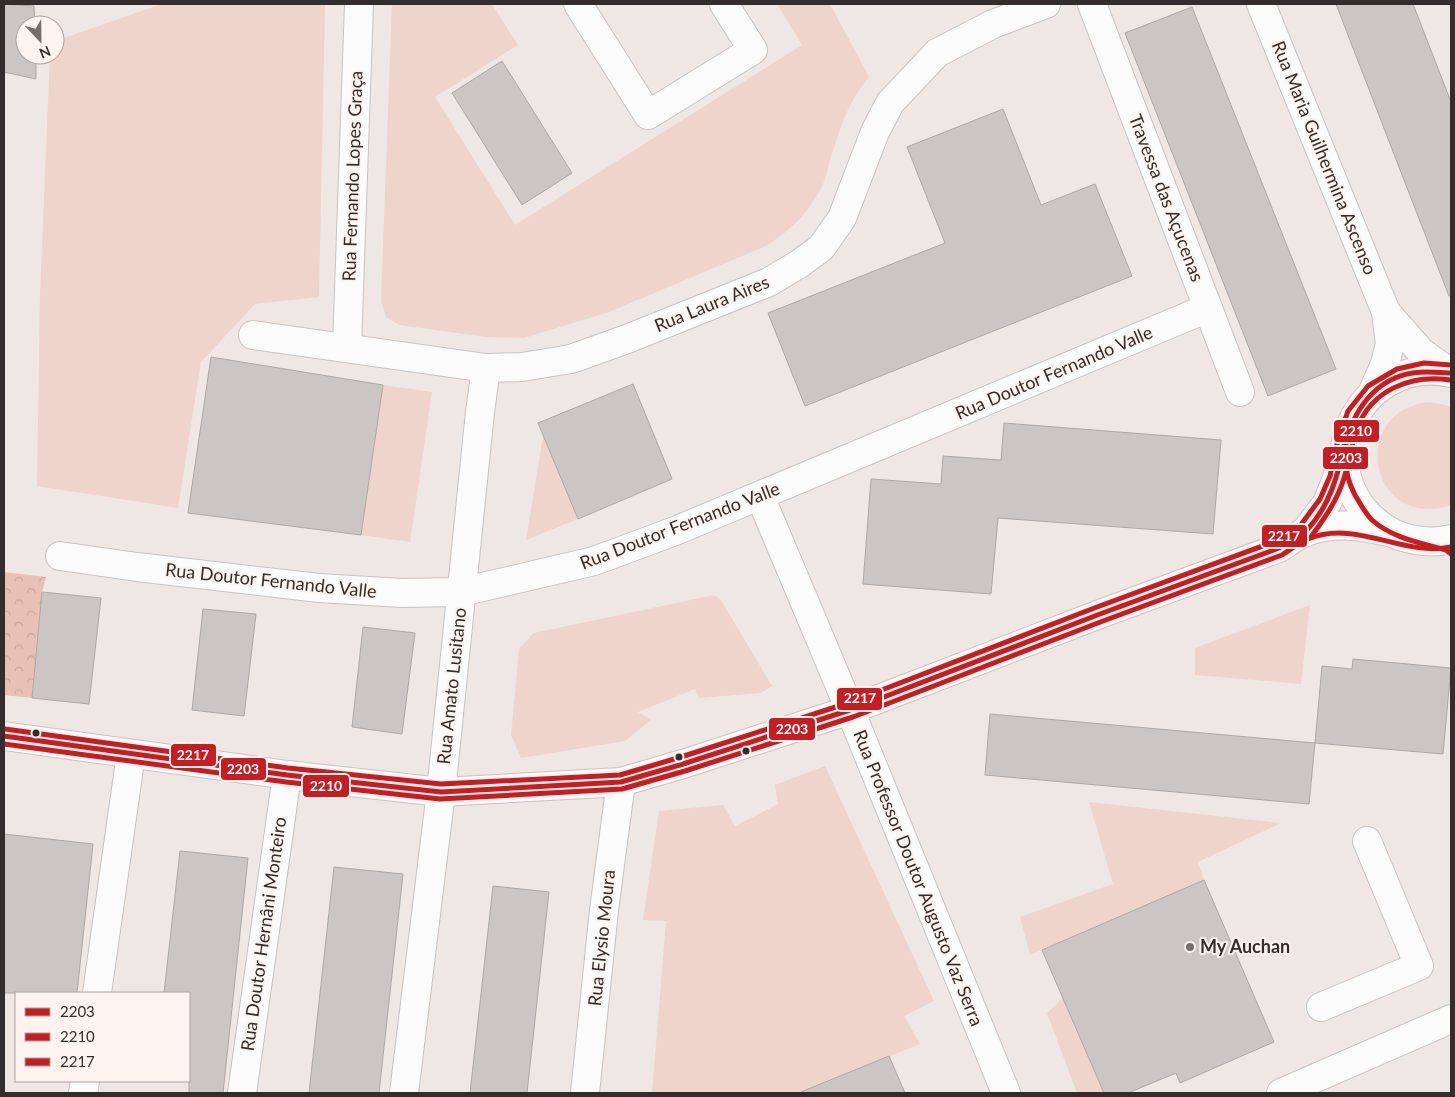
<svg xmlns="http://www.w3.org/2000/svg" width="1455" height="1097" font-family="Lato,sans-serif">
  <style>
    .green { fill: #efd4cb }
    .forest { fill: url(#forest-crowns) }
    .building { fill: #cbc6c4; stroke: #ada8a5 }
    .lines { fill: none; stroke-linecap: round; stroke-linejoin: round }
    .minor-casing { stroke: #c8c3c2; stroke-width: 30 }
    .minor { stroke: #fcfbfb; stroke-width: 28 }
    .bus-1-casing { stroke: #fdf3ef; stroke-width: 9 }
    .bus-2-casing { stroke: #fdf3ef; stroke-width: 9 }
    .bus-3-casing { stroke: #fdf3ef; stroke-width: 9 }
    .bus-1 { stroke: #c61d23; stroke-width: 5 }
    .bus-2 { stroke: #c61d23; stroke-width: 5 }
    .bus-3 { stroke: #c61d23; stroke-width: 5 }
    .bus-dot { fill: #332e2d; stroke: #fdf3ef; stroke-width: 2 }
    .poi-dot { fill: #746f6d; stroke: #fdf3ef; stroke-width: 2 }
    .labels { text-anchor: middle; stroke-width: 4; stroke-linejoin: round; paint-order: stroke }
    .street-label { font-size: 18px; fill: #332e2d; stroke: #fdf3ef }
    .poi-label { font-size: 18px; font-weight: bold; fill: #332e2d; stroke: #fdf3ef; text-anchor: start }
    .line-badge { stroke: #fdf3ef; stroke-width: 2 }
    .badge-label { font-size: 14px; text-anchor: middle; font-weight: bold; fill: #fff }
  </style>
  <defs>
    <pattern id="forest-crowns" width="20" height="18" patternUnits="userSpaceOnUse" patternTransform="scale(1.25)"><rect width="20" height="18" fill="#e8c0b4"/><path d="M2 6a3 3 0 1 1 6 0M12 15a3 3 0 1 1 6 0" fill="none" stroke="#c7a59b"/></pattern>
  </defs>
  <rect width="100%" height="100%" fill="#eee7e4"/>
  <!-- green -->
  <g class="green">
    <path d="M 162,4 L 325,4 L 319,297 L 255,304 L 201,362 L 178,508 L 37,486 L 40,293 L 50,55 L 55,55 L 55,41 Z"/>
    <path d="M 392,4 L 492,4 L 518,45 L 435,97 L 515,225 L 802,45 L 777,4 L 830,4 L 869,77 C 846,104 840,131 829,163 C 827,172 825,181 821,189 C 806,215 791,230 766,246 L 609,312 L 524,338 L 486,337 L 399,325 L 386,317 L 381,301 Z"/>
    <path d="M 383,385 L 432,392 L 410,542 L 361,535 Z"/>
    <path d="M 1426,402 L 1442,404 L 1451,407 L 1451,505 C 1437,510 1420,511 1406,504 C 1373,488 1368,440 1395,416 C 1403,408 1415,405 1426,402 Z"/>
    <path d="M 543,436 L 578,519 L 526,540 Z"/>
    <path d="M 714,595 L 721,600 L 772,686 L 761,693 L 699,698 L 695,689 L 638,712 L 651,720 L 625,741 L 521,758 L 511,735 L 519,649 L 534,633 Z"/>
    <path d="M 1310,605 L 1301,684 L 1195,675 L 1195,648 Z"/>
    <path d="M 825,766 L 934,1001 L 904,1016 L 920,1044 L 799,1093 L 652,1093 L 666,921 L 643,920 L 659,811 L 723,805 L 735,826 L 778,804 L 775,785 Z"/>
    <path d="M 1089,802 L 1281,823 L 1198,862 L 1204,880 L 1030,955 L 1020,917 L 1113,884 Z"/>
    <path d="M 1063,998 L 1104,1093 L 1077,1093 L 1047,1013 Z"/>
  </g>
  <!-- forest -->
  <path class="forest" d="M 4,572 L 46,577 L 42,592 L 32,698 L 4,695 Z"/>
  <!-- building -->
  <g class="building">
    <path d="M 4,4 L 34,6 L 35,25 L 25,25 L 25,55 L 36,55 L 36,79 L 4,72 Z"/>
    <path d="M 1336,4 L 1413,4 L 1451,102 L 1451,295 L 1449,296 L 1404,180 Z"/>
    <path d="M 1192,7 L 1336,369 L 1268,396 L 1125,33 Z"/>
    <path d="M 502,61 L 572,173 L 522,205 L 452,93 Z"/>
    <path d="M 1003,109 L 1041,205 L 1095,184 L 1132,276 L 805,406 L 768,313 L 945,243 L 907,147 Z"/>
    <path d="M 211,357 L 383,385 L 361,535 L 188,513 Z"/>
    <path d="M 633,384 L 672,479 L 578,519 L 538,423 Z"/>
    <path d="M 1004,423 L 1221,440 L 1213,534 L 998,518 L 991,594 L 863,584 L 871,479 L 941,484 L 943,456 L 1001,460 Z"/>
    <path d="M 42,592 L 101,598 L 89,704 L 32,698 Z"/>
    <path d="M 203,609 L 256,614 L 244,716 L 192,710 Z"/>
    <path d="M 363,627 L 415,633 L 402,734 L 352,727 Z"/>
    <path d="M 1353,659 L 1451,668 L 1443,754 L 1315,743 L 1322,666 L 1352,669 Z"/>
    <path d="M 990,714 L 1315,743 L 1309,804 L 985,775 Z"/>
    <path d="M 4,834 L 93,844 L 77,993 L 4,993 Z"/>
    <path d="M 180,851 L 248,858 L 223,1093 L 189,1093 L 189,993 L 164,993 Z"/>
    <path d="M 334,867 L 403,874 L 379,1093 L 309,1093 Z"/>
    <path d="M 1204,880 L 1274,1042 L 1180,1083 L 1176,1073 L 1128,1093 L 1104,1093 L 1042,950 Z"/>
    <path d="M 493,886 L 549,892 L 527,1093 L 470,1093 Z"/>
    <path d="M 889,1056 L 905,1093 L 801,1093 L 801,1092 Z"/>
  </g>
  <g class="lines">
    <defs>
      <g id="minor">
        <path d="M 578,4 L 648,115 L 753,50 L 724,4"/>
        <path d="M 1092,4 L 1240,392"/>
        <path d="M 1261,4 L 1386,312 L 1390,344 L 1385,364 L 1373,391"/>
        <path d="M 1386,312 L 1421,352 L 1449,372"/>
        <path d="M 253,335 L 486,368 L 522,367 L 571,359 L 627,339 L 769,282 L 799,264 L 821,248 L 842,218 L 875,132 L 890,103 L 937,53 L 993,24 L 1046,4"/>
        <path d="M 347,347 L 359,4"/>
        <path d="M 1451,373 C 1372,355 1313,445 1363,509 C 1374,522 1387,532 1403,537 C 1419,542 1435,543 1451,539"/>
        <path d="M 760,496 L 850,710 L 1006,1093"/>
        <path d="M 1305,532 L 1327,503 L 1337,478 L 1342,456"/>
        <path d="M 60,556 L 137,567 L 319,588 L 403,593 L 461,592 L 594,561 L 675,531 L 1208,308"/>
        <path d="M 4,736 L 287,775 L 441,792 L 621,782 L 683,764 L 850,710 L 1100,614 L 1279,548 C 1287,543 1297,535 1306,532 C 1335,521 1364,526 1392,533"/>
        <path d="M 97,993 L 131,754"/>
        <path d="M 1321,1007 L 1419,966 L 1367,841"/>
        <path d="M 83,1093 L 85,1081"/>
        <path d="M 242,1093 L 287,775"/>
        <path d="M 404,1093 L 441,792 L 480,412 L 486,368"/>
        <path d="M 585,1093 L 604,910 L 621,782"/>
        <path d="M 1281,1093 L 1451,1019"/>
      </g>
    </defs>
    <!-- minor casing -->
    <use href="#minor" class="minor-casing"/>
    <!-- minor -->
    <use href="#minor" class="minor"/>
    <defs>
      <g id="bus-1">
        <path d="M 1451,373 C 1431,372 1413,370 1395,378 C 1363,392 1341,432 1346,466 C 1347,480 1353,493 1361,505 C 1364,510 1368,516 1372,520 C 1392,538 1421,543 1446,550 L 1451,554"/>
        <path d="M 4,736 L 287,775 L 441,792 L 621,782 L 683,764 L 850,710 L 1100,614 L 1279,548 C 1287,543 1299,538 1306,531 C 1330,506 1338,475 1345,442"/>
      </g>
      <g id="bus-2">
        <path d="M 1311,537 C 1323,520 1335,504 1342,484 C 1349,466 1350,447 1357,429 C 1371,390 1411,374 1450,380"/>
        <path d="M 4,744 L 286,782 L 440,799 L 622,789 L 685,771 L 853,717 L 1103,621 L 1282,555 C 1290,550 1298,543 1308,539 C 1356,519 1403,557 1451,547"/>
      </g>
      <path id="bus-3" d="M 5,729 L 288,768 L 441,784 L 620,775 L 681,757 L 848,703 L 1097,607 L 1276,541 L 1300,526 L 1320,499 L 1330,476 L 1338,440 L 1348,411 L 1368,386 L 1397,369 L 1424,363 L 1451,365"/>
    </defs>
    <!-- bus-1 casing -->
    <use href="#bus-1" class="bus-1-casing"/>
    <!-- bus-2 casing -->
    <use href="#bus-2" class="bus-2-casing"/>
    <!-- bus-3 casing -->
    <use href="#bus-3" class="bus-3-casing"/>
    <!-- bus-1 -->
    <use href="#bus-1" class="bus-1"/>
    <!-- bus-2 -->
    <use href="#bus-2" class="bus-2"/>
    <!-- bus-3 -->
    <use href="#bus-3" class="bus-3"/>
  </g>
  <!-- markers -->
  <g class="bus-dot">
    <circle cx="36" cy="733" r="4.5"/>
    <circle cx="746" cy="751" r="4.5"/>
    <circle cx="679" cy="757" r="4.5"/>
  </g>
  <circle class="poi-dot" cx="1190" cy="947" r="5"/>
  <g class="labels">
    <!-- street labels -->
    <g class="street-label">
      <text transform="translate(1324 158) rotate(68)" y="6">Rua Maria Guilhermina Ascenso</text>
      <text transform="translate(353 176) rotate(-88)" y="6">Rua Fernando Lopes Graça</text>
      <text transform="translate(1166 198) rotate(69)" y="6">Travessa das Açucenas</text>
      <text transform="translate(712 304) rotate(-22)" y="6">Rua Laura Aires</text>
      <text transform="translate(1054 373) rotate(-23)" y="6">Rua Doutor Fernando Valle</text>
      <text transform="translate(680 526) rotate(-21)" y="6">Rua Doutor Fernando Valle</text>
      <text transform="translate(271 581) rotate(6)" y="6">Rua Doutor Fernando Valle</text>
      <text transform="translate(452 686) rotate(-84)" y="6">Rua Amato Lusitano</text>
      <text transform="translate(918 878) rotate(68)" y="6">Rua Professor Doutor Augusto Vaz Serra</text>
      <text transform="translate(264 934) rotate(-82)" y="6">Rua Doutor Hernâni Monteiro</text>
      <text transform="translate(602 938) rotate(-84)" y="6">Rua Elysio Moura</text>
    </g>
    <!-- poi labels -->
    <g class="poi-label">
      <text x="1200" y="953">My Auchan</text>
    </g>
  </g>
  <g class="line-badge">
    <rect x="1333" y="419" width="47" height="24" rx="5" fill="#c61d23"/>
    <rect x="1322" y="446" width="47" height="24" rx="5" fill="#c61d23"/>
    <rect x="1261" y="524" width="47" height="24" rx="5" fill="#c61d23"/>
    <rect x="836" y="687" width="47" height="24" rx="5" fill="#c61d23"/>
    <rect x="768" y="717" width="48" height="24" rx="5" fill="#c61d23"/>
    <rect x="170" y="743" width="47" height="24" rx="5" fill="#c61d23"/>
    <rect x="220" y="757" width="47" height="24" rx="5" fill="#c61d23"/>
    <rect x="302" y="774" width="48" height="24" rx="5" fill="#c61d23"/>
  </g>
  <g class="badge-label">
    <text x="1356" y="436">2210</text>
    <text x="1346" y="463">2203</text>
    <text x="1284" y="541">2217</text>
    <text x="860" y="703">2217</text>
    <text x="792" y="734">2203</text>
    <text x="193" y="760">2217</text>
    <text x="243" y="774">2203</text>
    <text x="326" y="791">2210</text>
  </g>
  <!-- border -->
  <rect width="1455" height="1097" fill="none" stroke="#332e2d" stroke-width="10"/>
  <!-- legend -->
  <rect x="15" y="992" width="175" height="90" fill="#fdf3ef" stroke="#aca4a1"/>
  <rect x="25" y="1008" width="25" height="8" fill="#c61d23" stroke="#aca4a1"/>
  <text x="60" y="1017" font-size="15" fill="#332e2d">2203</text>
  <rect x="25" y="1033" width="25" height="8" fill="#c61d23" stroke="#aca4a1"/>
  <text x="60" y="1042" font-size="15" fill="#332e2d">2210</text>
  <rect x="25" y="1058" width="25" height="8" fill="#c61d23" stroke="#aca4a1"/>
  <text x="60" y="1067" font-size="15" fill="#332e2d">2217</text>
  <!-- north arrow -->
  <g transform="translate(40 40) rotate(158)"><circle r="24" fill="#fdf3ef" stroke="#aca4a1"/>
  <path d="M0-4L9 19L0 12L-9 19Z" fill="#746f6d"/>
  <text y="-8" font-size="14" font-weight="bold" text-anchor="middle" fill="#332e2d">N</text>
  </g>
</svg>
